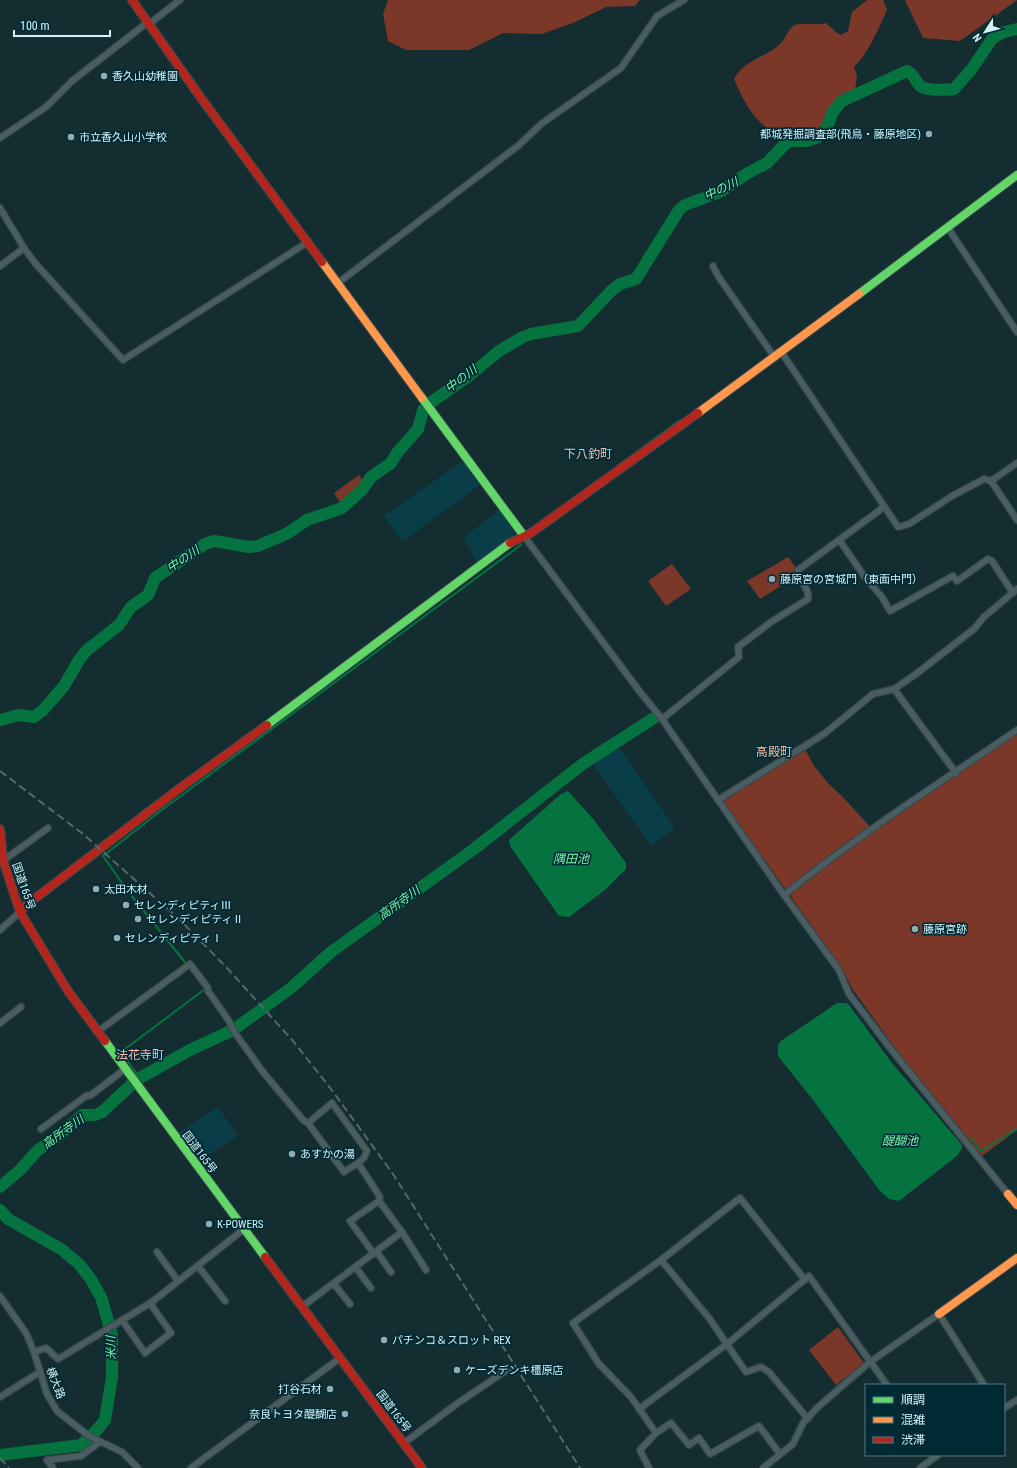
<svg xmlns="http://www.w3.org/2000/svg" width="1017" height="1468" font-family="'Roboto Condensed','Noto Sans JP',sans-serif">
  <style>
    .built { fill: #093d47 }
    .green { fill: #7b3727 }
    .water { fill: #057340 }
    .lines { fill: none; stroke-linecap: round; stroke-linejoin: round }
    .stream { stroke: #057340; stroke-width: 2 }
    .river { stroke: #057340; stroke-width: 12 }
    .street-casing { stroke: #37494e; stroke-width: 8 }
    .fast-casing { stroke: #37494e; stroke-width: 10 }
    .slow-casing { stroke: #37494e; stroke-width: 10 }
    .jam-casing { stroke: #37494e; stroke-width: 10 }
    .street { stroke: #4a5e62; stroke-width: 5.5 }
    .fast { stroke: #63d668; stroke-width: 8 }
    .slow { stroke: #ff974d; stroke-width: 8 }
    .jam { stroke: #b3261e; stroke-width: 8 }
    .rail { stroke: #55686b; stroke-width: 2; stroke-dasharray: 8 4; stroke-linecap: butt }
    .poi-dot { fill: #91acb2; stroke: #002b34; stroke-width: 1.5 }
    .labels { text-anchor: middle; stroke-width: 3.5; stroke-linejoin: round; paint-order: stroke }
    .poi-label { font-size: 11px; fill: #d5f1f8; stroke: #002b34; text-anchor: start }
    .street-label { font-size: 11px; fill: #d5f1f8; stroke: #002b34 }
    .water-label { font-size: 12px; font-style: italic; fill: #7efaac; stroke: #002b34 }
    .neighbourhood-label { font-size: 12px; fill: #fbbaaa; stroke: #002b34 }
  </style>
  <rect width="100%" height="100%" fill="#142d31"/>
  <!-- built -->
  <g class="built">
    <path d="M 463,461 L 481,484 L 402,542 L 384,516 Z"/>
    <path d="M 500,509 L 515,530 L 513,537 L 478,564 L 463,538 Z"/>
    <path d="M 619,747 L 675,828 L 651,846 L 593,764 Z"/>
    <path d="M 218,1107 L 238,1136 L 200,1160 L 179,1132 Z"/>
  </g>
  <!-- green -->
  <g class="green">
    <path d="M 388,0 L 640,0 L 635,6 L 606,7 L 573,23 L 542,34 L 503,33 L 469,50 L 406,50 L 388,41 L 383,14 Z"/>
    <path d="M 867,0 L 883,0 L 887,10 C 878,30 869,52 854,67 L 857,76 L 855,91 L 847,98 L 839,100 L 829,113 L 824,129 C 774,148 752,123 734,79 C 744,60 765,58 780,44 C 786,38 788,28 795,25 C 805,22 815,26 826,23 L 837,33 L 841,35 L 848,31 L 852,12 Z"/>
    <path d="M 905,0 L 1017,0 L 960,41 L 923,38 Z"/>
    <path d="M 359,475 L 364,482 L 360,488 L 341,504 L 334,493 Z"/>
    <path d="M 788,557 L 796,568 L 797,576 L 760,599 L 747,581 Z"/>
    <path d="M 672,564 L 691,589 L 666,606 L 648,581 Z"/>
    <path d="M 1017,733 L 1017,1130 L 982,1156 L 904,1060 L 853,990 L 843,970 L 724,803 L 725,799 L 805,749 L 814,766 L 829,784 L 843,797 L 873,830 Z"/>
    <path d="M 838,1327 L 864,1363 L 836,1385 L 809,1350 Z"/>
  </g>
  <!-- water -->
  <g class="water">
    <path d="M 568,791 L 594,820 L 626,863 L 626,869 L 605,890 L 569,917 L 559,916 L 510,846 L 509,840 L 561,794 Z"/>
    <path d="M 837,1003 L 846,1003 L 849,1005 L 892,1063 L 962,1145 L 962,1148 L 957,1156 L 899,1201 L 889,1199 L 880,1191 L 813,1100 L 778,1056 L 778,1045 L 781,1041 Z"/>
  </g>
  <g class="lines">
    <!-- stream -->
    <g class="stream">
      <path d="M 616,467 L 680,420"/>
      <path d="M 192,971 L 127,890 L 103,856 L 163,809 L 521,545"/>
      <path d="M 140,1078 L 121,1052 L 205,989 L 205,987"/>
      <path d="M 971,1138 L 981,1151 L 1017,1129"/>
    </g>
    <!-- river -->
    <g class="river">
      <path d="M 430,403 L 470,375 L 499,351 L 523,337 L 531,334 L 578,326 L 611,291 L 620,284 L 636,279 L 679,210 L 685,205 L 720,192 L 748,173 L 767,163 L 788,141 L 807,141 L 818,137 L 828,126 L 832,113 L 842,101 L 907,71 C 914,74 915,80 920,86 C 924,91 947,90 954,89 L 971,70 L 992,39 L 1001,33 L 1017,29"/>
      <path d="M 1,720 L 18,715 L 34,717 L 43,710 L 64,686 L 79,660 L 86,651 L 119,625 L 131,607 L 148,595 L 155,578 L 205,544 L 214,541 L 249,547 L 258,546 L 288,533 L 307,520 L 342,508 L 362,490 L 371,477 L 391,463 L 397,453 L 418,429 L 423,410"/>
      <path d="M 138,1079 L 190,1050 L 233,1030 L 291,988 L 331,952 L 474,849 L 584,763 L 654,718"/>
      <path d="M 0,1187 L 20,1170 L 38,1150 L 61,1134 L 82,1115 L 95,1115 L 102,1112 L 131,1085"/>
      <path d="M 0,1210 L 8,1219 L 61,1249 L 79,1264 L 90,1278 L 101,1297 L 112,1335 L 112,1377 L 105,1420 L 96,1431 L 81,1445 L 0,1455"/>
    </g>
    <defs>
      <g id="street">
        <path d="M 149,24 L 180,0"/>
        <path d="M 0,138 L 46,107 L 72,81 L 148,22"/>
        <path d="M 0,208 L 24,248 L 35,263 L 123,360 L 308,242"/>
        <path d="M 948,228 L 1017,332"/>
        <path d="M 0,266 L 24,248"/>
        <path d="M 713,266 L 718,276 L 775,358"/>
        <path d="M 338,283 L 519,145 L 541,124 L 621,68 L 657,16 L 684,0"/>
        <path d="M 782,353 L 898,527 L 909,524 L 952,496 L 984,479 L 991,481 L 1017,520"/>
        <path d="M 991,481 L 1017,463"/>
        <path d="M 524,536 L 640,692 L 662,719 L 784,895 L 839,970 L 849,994 L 894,1053 L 1008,1194"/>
        <path d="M 840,541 L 864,576 L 882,597 L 890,611 L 953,576 L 957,581 L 988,559 L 992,561 L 1013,593"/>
        <path d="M 894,689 L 956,773"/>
        <path d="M 662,719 L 739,657 L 738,647 L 771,622 L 808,599 C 810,588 798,581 798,570 L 880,510 L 883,506"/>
        <path d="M 718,800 L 824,734 L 873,694 L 894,689 L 916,674 L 974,629 L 984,617 L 1017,589"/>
        <path d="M 4,860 L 48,828"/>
        <path d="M 784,895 C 858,835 938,784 1017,730"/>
        <path d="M 0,930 L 20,912"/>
        <path d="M 0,1023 L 21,1007"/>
        <path d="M 97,1032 L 190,964 L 208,988 L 208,991 L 229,1021 L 235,1033 L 263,1072 L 304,1121 L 308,1123 L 344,1172 L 358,1163 L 380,1197 L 379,1201 L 402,1232 L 426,1270"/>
        <path d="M 308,1123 L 332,1103 L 367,1151 L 364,1158 L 358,1163"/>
        <path d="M 41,1129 L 86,1096 L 91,1095 L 125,1069"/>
        <path d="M 157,1252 L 178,1281"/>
        <path d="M 377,1252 L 391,1272"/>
        <path d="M 374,1254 L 350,1221 L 379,1201"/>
        <path d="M 661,1260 L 709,1318 L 746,1372 L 761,1367 L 769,1372 L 808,1419"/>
        <path d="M 198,1266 L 225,1301"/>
        <path d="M 356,1268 L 371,1288"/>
        <path d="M 334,1284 L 350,1304"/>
        <path d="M 0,1296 L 26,1333 L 34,1352 L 47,1394 L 57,1411 L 89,1436 L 122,1452 L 138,1468"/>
        <path d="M 303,1306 L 402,1232"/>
        <path d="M 122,1320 L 145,1353 L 171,1333 L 152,1306 L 152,1302"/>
        <path d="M 34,1352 L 46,1348 L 58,1359 L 152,1302 L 244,1229"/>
        <path d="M 0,1397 L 40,1372"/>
        <path d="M 1004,1408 L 1017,1400"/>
        <path d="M 639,1409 L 727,1344 L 809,1276 L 887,1385"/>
        <path d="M 656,1433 L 671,1423 L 689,1445 L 699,1438 L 710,1454 L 759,1426 L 780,1454"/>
        <path d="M 404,1443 L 458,1403 L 510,1368"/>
        <path d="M 53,1468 L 47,1460 L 81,1456 L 100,1442"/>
        <path d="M 191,1468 L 340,1358"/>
        <path d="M 649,1468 L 640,1450 L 656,1433 L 631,1397 L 599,1364 L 573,1323 L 661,1260 L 740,1198 L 805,1280"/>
        <path d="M 763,1468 L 793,1444 L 803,1423 L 818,1407 L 870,1362 L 939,1314 L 984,1385"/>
        <path d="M 920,1468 L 938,1455"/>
      </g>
      <g id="fast">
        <path d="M 859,294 L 1017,175"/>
        <path d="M 422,398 L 524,536"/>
        <path d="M 267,725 L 510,543"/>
        <path d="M 105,1041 L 265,1257"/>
      </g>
      <g id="slow">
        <path d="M 322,262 L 422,398"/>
        <path d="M 698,413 L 859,294"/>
        <path d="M 1008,1194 L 1017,1205"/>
        <path d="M 939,1314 L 1017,1258"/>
      </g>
      <g id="jam">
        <path d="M 132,0 L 201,98 L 322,262"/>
        <path d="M 510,543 L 531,533 L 698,413"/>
        <path d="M 0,829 L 3,860 L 20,912 L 68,991 L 105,1041"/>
        <path d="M 20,912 L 25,906 L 180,788 L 267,725"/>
        <path d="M 265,1257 L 422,1468"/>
      </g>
    </defs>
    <!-- street casing -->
    <use href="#street" class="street-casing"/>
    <!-- fast casing -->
    <use href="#fast" class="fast-casing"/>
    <!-- slow casing -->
    <use href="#slow" class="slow-casing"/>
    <!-- jam casing -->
    <use href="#jam" class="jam-casing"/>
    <!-- street -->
    <use href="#street" class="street"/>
    <!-- fast -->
    <use href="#fast" class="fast"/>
    <!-- slow -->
    <use href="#slow" class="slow"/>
    <!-- jam -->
    <use href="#jam" class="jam"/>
    <!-- rail -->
    <g class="rail">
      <path d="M 0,771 L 83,834 L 179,919 L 227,968 L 293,1041 L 331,1089 L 393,1174 L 580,1468"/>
      <path d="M 0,1458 L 9,1468"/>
    </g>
  </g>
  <!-- markers -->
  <g class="poi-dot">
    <circle cx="104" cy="76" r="4"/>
    <circle cx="929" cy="134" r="4"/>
    <circle cx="71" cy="137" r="4"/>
    <circle cx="772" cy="579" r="4"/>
    <circle cx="96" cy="889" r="4"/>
    <circle cx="126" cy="905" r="4"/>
    <circle cx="138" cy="919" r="4"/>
    <circle cx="915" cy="929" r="4"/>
    <circle cx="117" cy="938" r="4"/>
    <circle cx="292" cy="1154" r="4"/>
    <circle cx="209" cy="1224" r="4"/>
    <circle cx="384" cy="1340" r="4"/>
    <circle cx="457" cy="1370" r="4"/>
    <circle cx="330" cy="1389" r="4"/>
    <circle cx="345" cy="1414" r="4"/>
  </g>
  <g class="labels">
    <!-- poi labels -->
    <g class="poi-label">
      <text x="112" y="80">香久山幼稚園</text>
      <text x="921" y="138" text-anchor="end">都城発掘調査部(飛鳥・藤原地区)</text>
      <text x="79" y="141">市立香久山小学校</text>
      <text x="780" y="583">藤原宮の宮城門（東面中門）</text>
      <text x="104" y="893">太田木材</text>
      <text x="134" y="909">セレンディピティⅢ</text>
      <text x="146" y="923">セレンディピティⅡ</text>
      <text x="923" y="933">藤原宮跡</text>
      <text x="125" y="942">セレンディピティⅠ</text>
      <text x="300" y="1158">あすかの湯</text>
      <text x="217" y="1228">K-POWERS</text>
      <text x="392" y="1344">パチンコ＆スロット REX</text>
      <text x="465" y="1374">ケーズデンキ橿原店</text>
      <text x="322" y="1393" text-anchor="end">打谷石材</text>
      <text x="337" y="1418" text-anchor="end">奈良トヨタ醍醐店</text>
    </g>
    <!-- street labels -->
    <g class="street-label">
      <text transform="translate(24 886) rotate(71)" y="4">国道165号</text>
      <text transform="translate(200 1152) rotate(53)" y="4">国道165号</text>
      <text transform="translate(56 1383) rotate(69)" y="4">横大路</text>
      <text transform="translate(394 1411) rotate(53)" y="4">国道165号</text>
    </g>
    <!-- water labels -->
    <g class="water-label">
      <text transform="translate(721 189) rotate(-26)" y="4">中の川</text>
      <text transform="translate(461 379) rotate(-37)" y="4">中の川</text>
      <text transform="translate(183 559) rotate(-34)" y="4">中の川</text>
      <text x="571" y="863">隅田池</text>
      <text transform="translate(399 903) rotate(-36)" y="4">高所寺川</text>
      <text transform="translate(63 1132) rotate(-36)" y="4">高所寺川</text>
      <text x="900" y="1145">醍醐池</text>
      <text transform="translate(111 1348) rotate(-92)" y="4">米川</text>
    </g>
    <!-- neighbourhood labels -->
    <g class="neighbourhood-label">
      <text x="588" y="458">下八釣町</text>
      <text x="774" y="756">高殿町</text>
      <text x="140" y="1059">法花寺町</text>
    </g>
  </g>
  <!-- legend -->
  <rect x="865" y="1384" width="140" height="72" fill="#002b34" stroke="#557a82"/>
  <rect x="873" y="1397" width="20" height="6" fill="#63d668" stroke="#557a82"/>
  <text x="901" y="1404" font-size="12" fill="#d5f1f8">順調</text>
  <rect x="873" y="1417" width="20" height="6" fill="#ff974d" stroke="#557a82"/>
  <text x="901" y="1424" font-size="12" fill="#d5f1f8">混雑</text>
  <rect x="873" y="1437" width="20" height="6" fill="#b3261e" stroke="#557a82"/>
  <text x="901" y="1444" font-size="12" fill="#d5f1f8">渋滞</text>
  <!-- north arrow -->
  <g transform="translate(985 32) rotate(234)" stroke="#002b34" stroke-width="3" paint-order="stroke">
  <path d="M0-3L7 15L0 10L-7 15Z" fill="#d5f1f8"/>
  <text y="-6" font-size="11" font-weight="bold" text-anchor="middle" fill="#d5f1f8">N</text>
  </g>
  <!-- scale -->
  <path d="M14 30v6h96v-6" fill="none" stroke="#d5f1f8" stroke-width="2"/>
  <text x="20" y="30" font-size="12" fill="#d5f1f8" stroke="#002b34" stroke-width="3" paint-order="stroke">100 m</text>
</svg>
